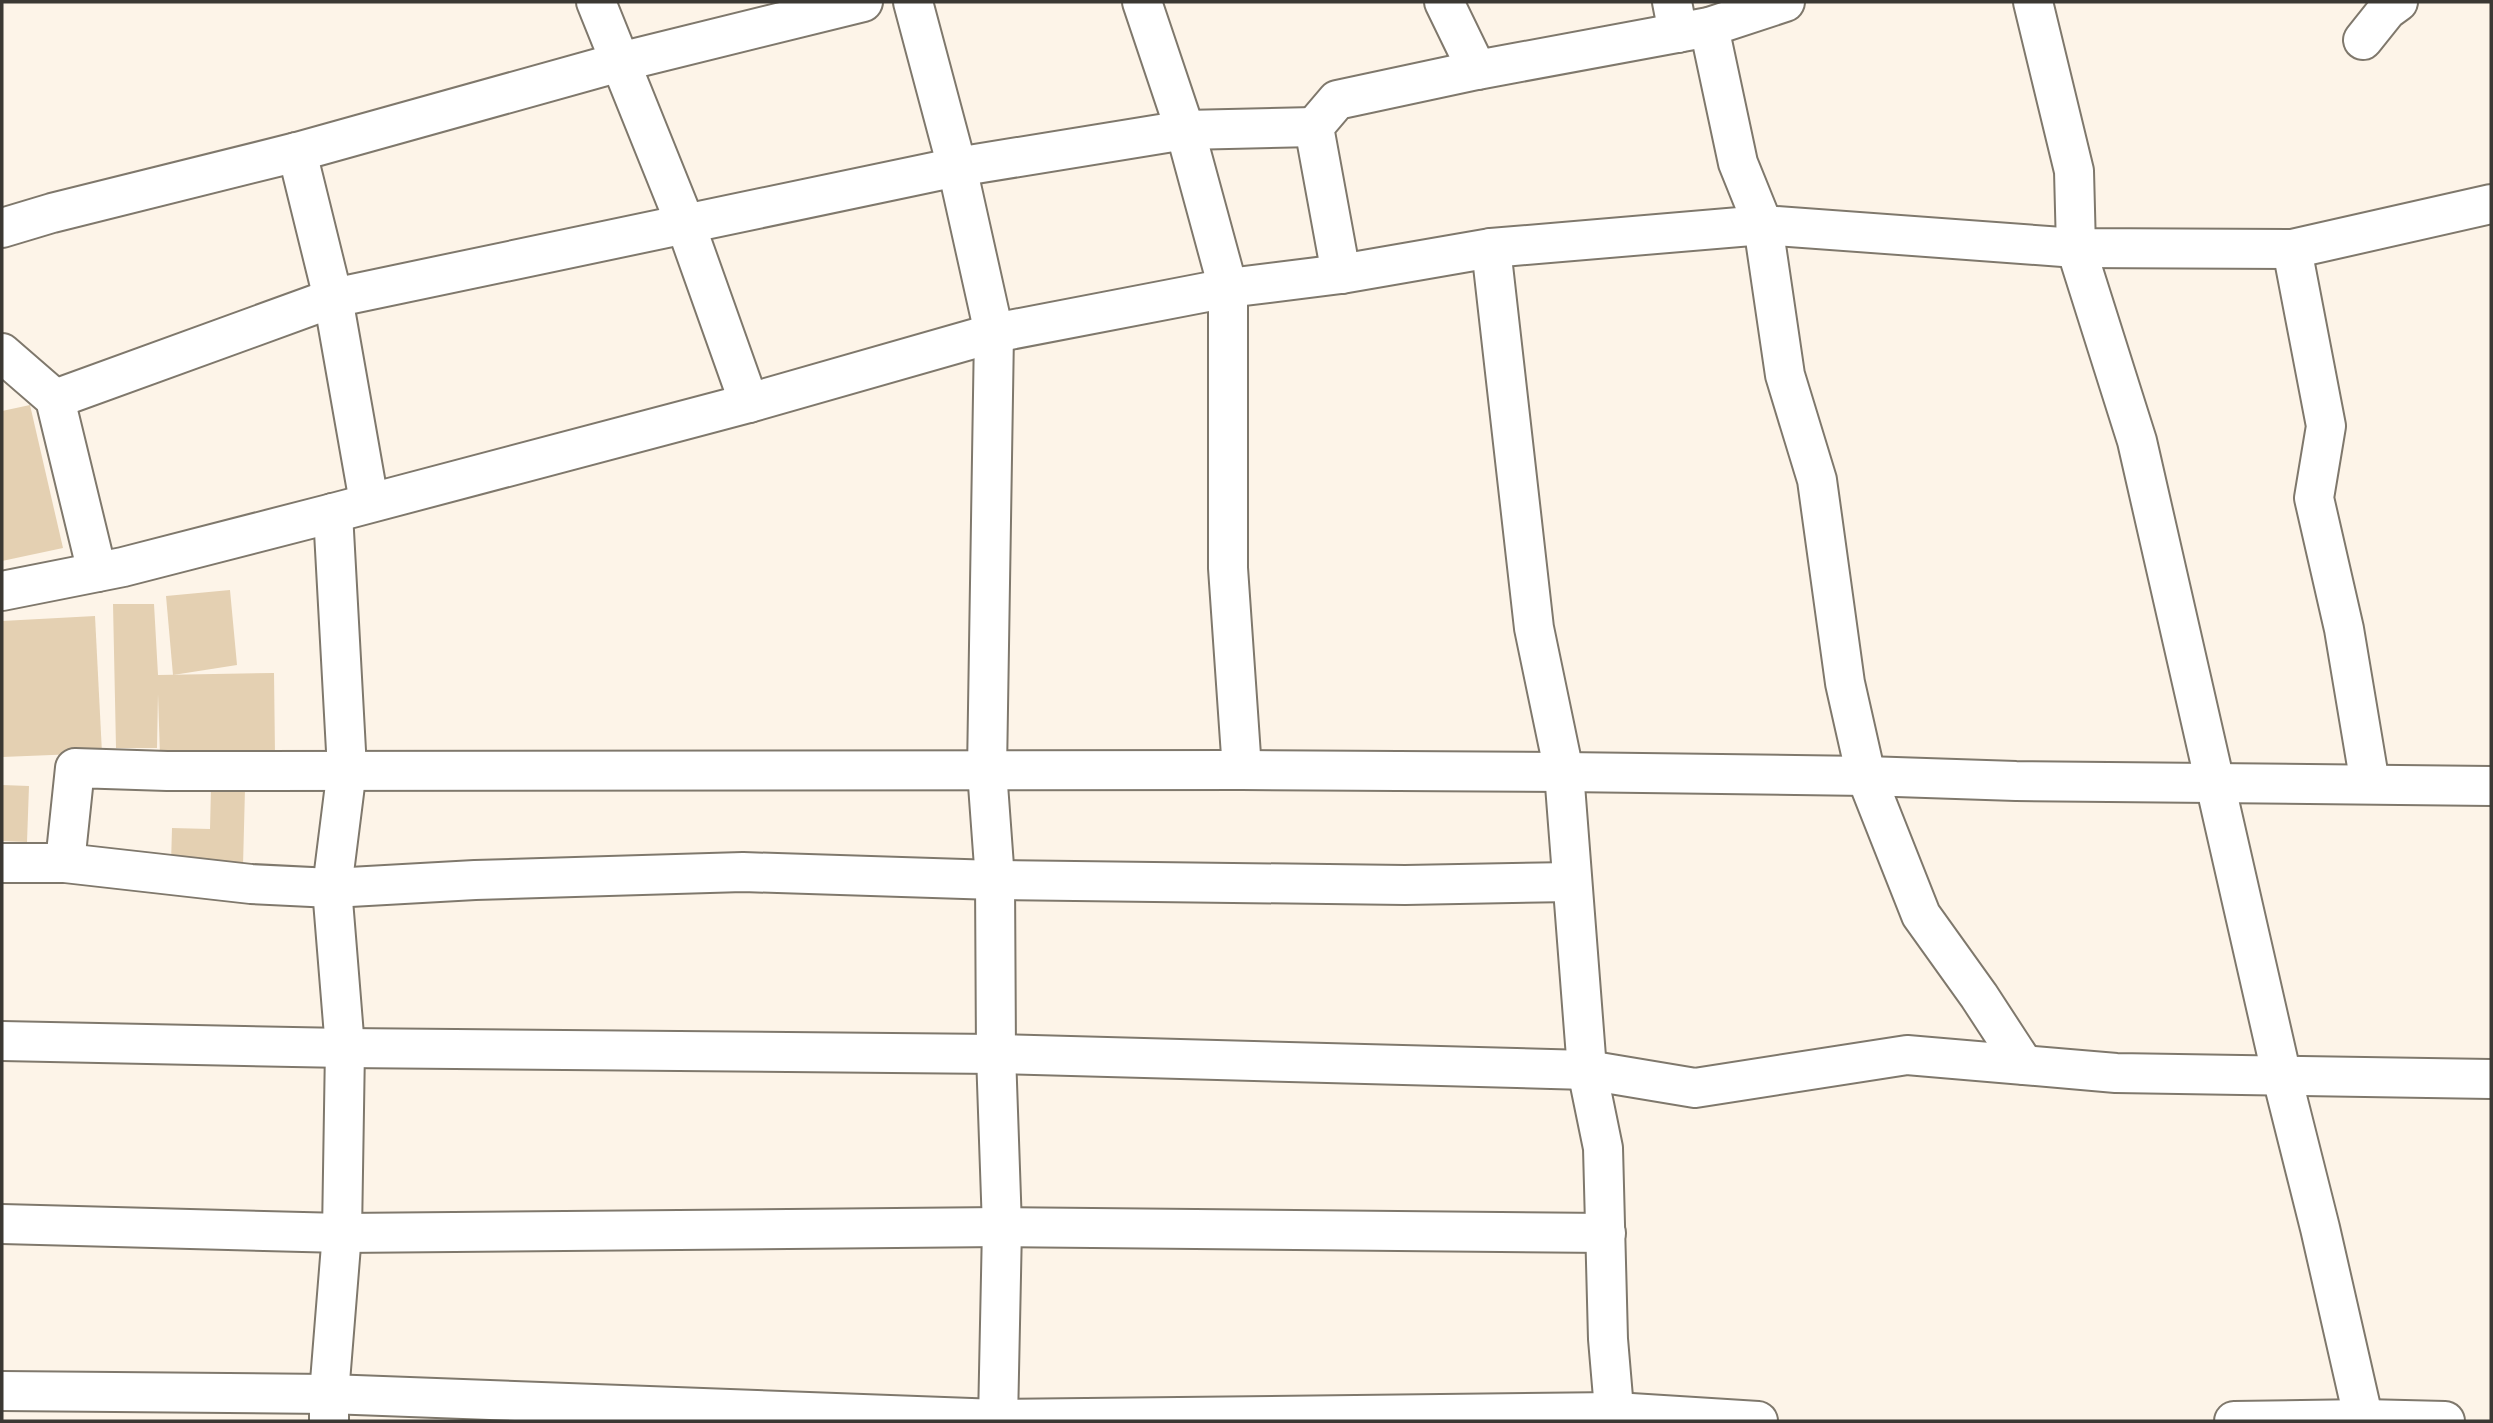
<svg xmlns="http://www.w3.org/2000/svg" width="2493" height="1423" font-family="'PT Sans',sans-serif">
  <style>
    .building { fill: #e4d0b2 }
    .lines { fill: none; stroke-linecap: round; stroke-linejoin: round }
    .minor-casing { stroke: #7f786c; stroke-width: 42 }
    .minor { stroke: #fff; stroke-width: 38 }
  </style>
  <rect width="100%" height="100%" fill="#fdf4e8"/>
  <!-- building -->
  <g class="building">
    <path d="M 30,405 L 63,548 L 2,561 L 2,411 Z"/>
    <path d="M 230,590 L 237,665 L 173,675 L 166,596 Z"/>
    <path d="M 113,604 L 154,604 L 158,675 L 274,673 L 275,755 L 160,756 L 158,694 L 157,748 L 116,748 Z"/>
    <path d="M 95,616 L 102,753 L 2,757 L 2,621 Z"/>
    <path d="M 2,785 L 29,786 L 27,842 L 2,841 Z"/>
    <path d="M 211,788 L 245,789 L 243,866 L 171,864 L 172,828 L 210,829 Z"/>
  </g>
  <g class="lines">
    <defs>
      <g id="minor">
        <path d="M 596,2 L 685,223 L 749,403"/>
        <path d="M 913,2 L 957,167 L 994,333 L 987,771 L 995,880 L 996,1054 L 1002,1227 L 998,1421"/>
        <path d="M 1142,2 L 1185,130 L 1228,288 L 1228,568 L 1242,770"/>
        <path d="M 1444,2 L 1477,70"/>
        <path d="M 1672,2 L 1678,33"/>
        <path d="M 2033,2 L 2074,171 L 2076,248 L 2137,441 L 2282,1077 L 2320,1228 L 2364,1421"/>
        <path d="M 1709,27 L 1738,163 L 1763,225 L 1785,375 L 1817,480 L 1845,683 L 1866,776 L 1921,915 L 1979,996 L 2024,1065"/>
        <path d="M 2363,40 L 2387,10 L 2398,2"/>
        <path d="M 297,152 L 333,298 L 369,502"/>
        <path d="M 2,228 L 52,213 L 297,152 L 620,62 L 863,2"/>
        <path d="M 1491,248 L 1534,628 L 1564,772 L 1587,1070 L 1603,1148 L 1608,1339 L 1615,1421"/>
        <path d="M 2292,249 L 2326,426 L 2314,498 L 2344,629 L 2370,784"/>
        <path d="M 1341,274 L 1314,127 L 1337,100 L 1477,70 L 1709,27 L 1785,2"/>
        <path d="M 2,353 L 55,399 L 97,572"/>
        <path d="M 55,399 L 333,298 L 957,167 L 1185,130 L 1314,127"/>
        <path d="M 2,591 L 123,567 L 333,513 L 749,403 L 994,333 L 1228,288 L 1341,274 L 1491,248 L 1763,225 L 2076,248 L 2292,249 L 2491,204"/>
        <path d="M 2,863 L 65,863 L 251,884 L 332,888 L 475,880 L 743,872 L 995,880 L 1405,885 L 1572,882"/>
        <path d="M 65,863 L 75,768 L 167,771 L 1242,770 L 1564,772 L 1866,776 L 2016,781 L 2491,786"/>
        <path d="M 2,1041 L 345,1048 L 996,1054 L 1587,1070 L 1695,1088 L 1907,1055 L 2116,1073 L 2491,1079"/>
        <path d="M 2,1224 L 342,1233 L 1002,1227 L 1606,1233"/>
        <path d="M 2,1391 L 329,1394 L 998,1419 L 1615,1412 L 1758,1421"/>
        <path d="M 329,1421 L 329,1394 L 342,1233 L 345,1048 L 332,888 L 347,769 L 333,513"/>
        <path d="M 2234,1421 L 2364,1419 L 2445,1421"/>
      </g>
    </defs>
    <!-- minor casing -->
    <use href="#minor" class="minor-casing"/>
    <!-- minor -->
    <use href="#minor" class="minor"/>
  </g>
  <!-- border -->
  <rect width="2493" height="1423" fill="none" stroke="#3b3833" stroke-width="7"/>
</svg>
